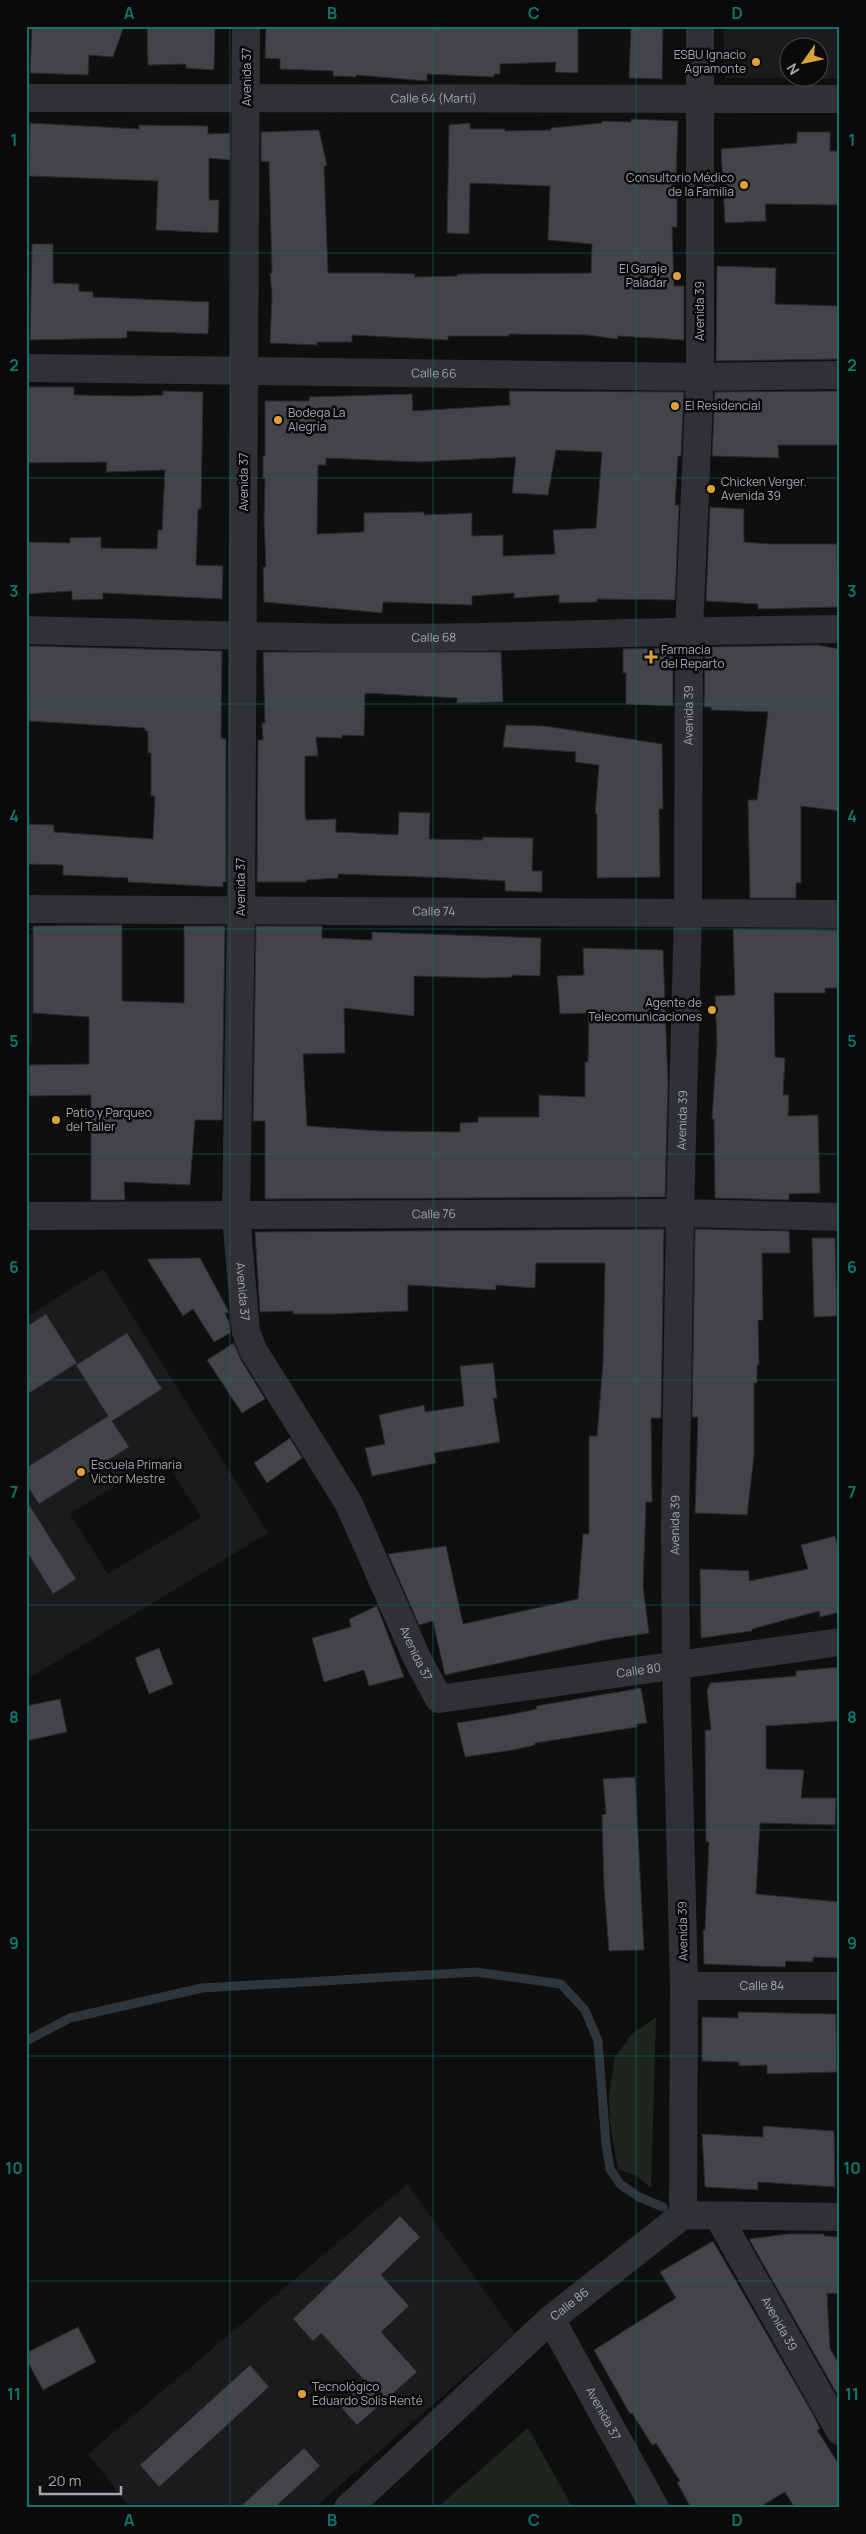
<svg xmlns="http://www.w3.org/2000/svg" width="866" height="2534" font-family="Manrope,sans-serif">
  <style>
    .built { fill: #1b1b1d; fill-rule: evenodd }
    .green { fill: #1e241e }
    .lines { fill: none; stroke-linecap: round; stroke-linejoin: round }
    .stream { stroke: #2e363b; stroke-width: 9 }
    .building { fill: #434448; stroke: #29292c; fill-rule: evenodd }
    .street { stroke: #303135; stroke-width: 28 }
    .grid { fill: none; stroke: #0f766e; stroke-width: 1; stroke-opacity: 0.55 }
    .poi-dot { fill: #dca13b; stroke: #0a0a0b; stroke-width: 2 }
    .labels { text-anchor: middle; stroke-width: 5; stroke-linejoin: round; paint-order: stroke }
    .poi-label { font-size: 12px; fill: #a2a6b0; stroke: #0a0a0b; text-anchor: start }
    .street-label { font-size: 12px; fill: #a2a6b0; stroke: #0a0a0b }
    .neatline { fill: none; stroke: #0f766e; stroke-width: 2 }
    .grid-label { font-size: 16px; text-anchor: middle; font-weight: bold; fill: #0f766e }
  </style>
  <rect width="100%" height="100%" fill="#0f0f10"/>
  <!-- built -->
  <g class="built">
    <path d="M 723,26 L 840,26 L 840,79 L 725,78 ZM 788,48 L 818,48 L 818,78 L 788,78 Z"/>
    <rect x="26" y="934" width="6" height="109"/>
    <path d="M 103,1269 L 268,1533 L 26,1680 L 26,1317 ZM 162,1456 L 201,1517 L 108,1574 L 70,1514 Z"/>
    <path d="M 407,2184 L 515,2333 L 314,2508 L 130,2508 L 88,2454 Z"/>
  </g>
  <!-- green -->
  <g class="green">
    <path d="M 656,2017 L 651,2188 L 637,2176 L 618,2169 L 610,2123 L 609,2095 L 615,2057 L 632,2034 Z"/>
    <path d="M 528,2428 L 573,2508 L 437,2508 Z"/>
  </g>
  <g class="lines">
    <!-- stream -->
    <path class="stream" d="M 26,2041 L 70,2018 L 202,1988 L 476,1972 L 561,1984 L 585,2010 L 598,2041 L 606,2144 L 610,2169 L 620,2184 L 639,2197 L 663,2207"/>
  </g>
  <!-- building -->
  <g class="building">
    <path d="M 32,26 L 124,26 L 113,57 L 89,55 L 88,75 L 30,73 Z"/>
    <path d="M 147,26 L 215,26 L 214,70 L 186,68 L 186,64 L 148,65 Z"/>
    <path d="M 266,26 L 578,26 L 578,73 L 555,72 L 556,62 L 500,64 L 500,74 L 494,74 L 494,77 L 427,74 L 427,81 L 356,75 L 356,77 L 333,76 L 333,71 L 280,69 L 280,59 L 265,58 Z"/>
    <path d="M 631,26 L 663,26 L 662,79 L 629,78 Z"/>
    <path d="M 631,119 L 678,121 L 675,199 L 677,199 L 677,227 L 672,227 L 674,286 L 684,286 L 684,340 L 618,336 L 617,339 L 588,335 L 509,334 L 509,336 L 448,336 L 448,340 L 352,335 L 352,342 L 317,342 L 317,345 L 270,343 L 272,295 L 270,273 L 272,273 L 269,162 L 261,161 L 261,132 L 319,130 L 327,166 L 324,166 L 328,273 L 384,273 L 415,274 L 415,277 L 457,276 L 457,274 L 591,273 L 592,244 L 548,240 L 550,186 L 470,183 L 469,234 L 447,233 L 449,125 L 470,123 L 470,129 L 505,129 L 505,131 L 551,130 L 551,128 L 602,123 L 602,121 L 631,122 Z"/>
    <path d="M 30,123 L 139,129 L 139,125 L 208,126 L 208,134 L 230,133 L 230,160 L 209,158 L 209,200 L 219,200 L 218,233 L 156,230 L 158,181 L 29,176 Z"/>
    <path d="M 797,132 L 830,132 L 830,151 L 840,151 L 840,205 L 765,204 L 766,221 L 725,223 L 721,149 L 797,143 Z"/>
    <path d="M 32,244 L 53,244 L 53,283 L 79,284 L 79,291 L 93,292 L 93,297 L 209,302 L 208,334 L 127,331 L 127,338 L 30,340 Z"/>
    <path d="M 717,266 L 776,268 L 775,304 L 840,306 L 840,359 L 716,361 Z"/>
    <path d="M 26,387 L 74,387 L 74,395 L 131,396 L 163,395 L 163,391 L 203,392 L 201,509 L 198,509 L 196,565 L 223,566 L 222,599 L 103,593 L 103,599 L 72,600 L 72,591 L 26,594 L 26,542 L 70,543 L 70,538 L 101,537 L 101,548 L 157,549 L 158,530 L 162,530 L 165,470 L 106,472 L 107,462 L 26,463 Z"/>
    <path d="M 509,391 L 684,392 L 681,456 L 678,456 L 675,505 L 679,505 L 675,600 L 597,599 L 597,602 L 559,603 L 559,595 L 514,598 L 514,593 L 472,596 L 472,605 L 383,602 L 382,613 L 264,602 L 263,567 L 266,567 L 264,520 L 265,478 L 263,478 L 263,456 L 265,456 L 265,401 L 309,401 L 309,397 L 412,394 L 413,411 L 510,405 ZM 556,450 L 602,452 L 596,528 L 553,530 L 555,554 L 503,556 L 503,535 L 472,536 L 472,513 L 424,515 L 424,512 L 364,513 L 364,532 L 317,534 L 318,465 L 326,465 L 326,458 L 418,462 L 516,457 L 512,493 L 548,495 Z"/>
    <path d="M 840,391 L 840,445 L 778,445 L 779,458 L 712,456 L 715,392 Z"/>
    <path d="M 710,507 L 744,509 L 744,542 L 770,544 L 837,544 L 838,607 L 758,609 L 758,604 L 706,601 Z"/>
    <path d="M 817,645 L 840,649 L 840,811 L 801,806 L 801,883 L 796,883 L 796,898 L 750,898 L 748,800 L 757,800 L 768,712 L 711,710 L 711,707 L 704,707 L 705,647 Z"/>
    <path d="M 29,646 L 222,651 L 221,738 L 226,739 L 226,882 L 223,882 L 223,887 L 128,882 L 128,878 L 63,875 L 63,865 L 26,864 L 26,824 L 54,825 L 54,832 L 153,839 L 155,796 L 151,796 L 151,753 L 148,753 L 148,731 L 145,731 L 145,728 L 29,721 Z"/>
    <path d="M 673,648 L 673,706 L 626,704 L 626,673 L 623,673 L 623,649 Z"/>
    <path d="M 263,652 L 501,652 L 503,702 L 457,703 L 457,698 L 365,693 L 364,736 L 342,735 L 342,738 L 316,737 L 318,756 L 305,756 L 305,813 L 306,820 L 336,819 L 336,832 L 398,835 L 399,812 L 430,813 L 429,839 L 483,840 L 483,837 L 533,838 L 532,871 L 542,871 L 542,892 L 505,891 L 505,881 L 452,878 L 338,874 L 338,878 L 306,880 L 306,882 L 257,882 L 258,740 L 263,740 L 262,723 L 265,723 Z"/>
    <path d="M 506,725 L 545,726 L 662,744 L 663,809 L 659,809 L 660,877 L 597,878 L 597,814 L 595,814 L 599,765 L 575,762 L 576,752 L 503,747 Z"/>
    <path d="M 122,925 L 122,1001 L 184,1003 L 184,926 L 225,926 L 222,1120 L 195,1120 L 190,1185 L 124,1182 L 125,1200 L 91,1200 L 91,1095 L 29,1096 L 29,1065 L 89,1064 L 89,1017 L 33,1013 L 33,926 Z"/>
    <path d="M 256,926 L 322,926 L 322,938 L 372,940 L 372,932 L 541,938 L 540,976 L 512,975 L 512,977 L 488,978 L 414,976 L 414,1016 L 344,1008 L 345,1053 L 303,1054 L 307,1126 L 380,1131 L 460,1132 L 460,1123 L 478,1122 L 478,1117 L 539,1117 L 539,1095 L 585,1097 L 585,1062 L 588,1062 L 589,1013 L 560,1014 L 557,976 L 584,975 L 583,948 L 663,950 L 668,1085 L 665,1197 L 265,1199 L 265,1121 L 253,1121 Z"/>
    <path d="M 733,929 L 840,930 L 840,988 L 825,988 L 825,993 L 774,993 L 775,1057 L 785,1058 L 783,1095 L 789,1095 L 788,1116 L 818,1115 L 820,1193 L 789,1194 L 789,1200 L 715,1198 L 714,1119 L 712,1119 L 717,1043 L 715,996 L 735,995 Z"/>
    <path d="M 664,1229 L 661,1418 L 651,1418 L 652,1502 L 646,1502 L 643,1587 L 649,1633 L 605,1640 L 445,1675 L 433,1621 L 419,1625 L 388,1554 L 446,1546 L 463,1624 L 578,1599 L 583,1534 L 589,1534 L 589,1436 L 597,1436 L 603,1363 L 605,1263 L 536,1263 L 535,1288 L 496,1285 L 496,1290 L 408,1285 L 408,1311 L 332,1314 L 293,1314 L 293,1311 L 260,1312 L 255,1232 Z"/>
    <path d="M 695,1229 L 789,1231 L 790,1253 L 762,1253 L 763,1320 L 758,1320 L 759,1365 L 757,1365 L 757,1383 L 754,1383 L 754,1456 L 747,1515 L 695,1513 L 698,1417 L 692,1417 Z"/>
    <path d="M 812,1238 L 835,1238 L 837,1316 L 814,1317 Z"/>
    <path d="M 200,1258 L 228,1310 L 229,1313 L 225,1313 L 229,1322 L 230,1333 L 214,1342 L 193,1309 L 183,1316 L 147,1259 Z"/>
    <path d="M 46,1314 L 77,1363 L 26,1395 L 26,1327 Z"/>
    <path d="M 127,1333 L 162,1389 L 112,1421 L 129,1447 L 39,1504 L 26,1484 L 26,1468 L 108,1416 L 76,1365 Z"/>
    <path d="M 234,1343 L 240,1358 L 265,1399 L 242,1413 L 207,1360 Z"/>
    <path d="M 493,1363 L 497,1398 L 493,1398 L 500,1442 L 434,1453 L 436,1463 L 372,1476 L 365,1448 L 385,1444 L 379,1415 L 424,1405 L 425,1412 L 464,1406 L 460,1366 Z"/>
    <path d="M 290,1438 L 302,1458 L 267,1483 L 254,1463 Z"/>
    <path d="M 26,1500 L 76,1579 L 53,1594 L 26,1550 Z"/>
    <path d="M 835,1536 L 840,1556 L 840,1612 L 820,1617 L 819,1611 L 752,1629 L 752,1631 L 701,1638 L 700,1569 L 749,1571 L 749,1581 L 808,1569 L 801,1545 Z"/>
    <path d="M 377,1606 L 404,1677 L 369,1686 L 364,1670 L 324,1682 L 312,1638 L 351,1627 L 349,1619 Z"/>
    <path d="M 159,1648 L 173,1684 L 149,1694 L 135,1658 Z"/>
    <path d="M 840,1667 L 840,1721 L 766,1726 L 766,1769 L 804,1770 L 801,1798 L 836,1798 L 835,1825 L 760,1823 L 756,1894 L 840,1902 L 840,1958 L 813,1957 L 813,1962 L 786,1961 L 785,1967 L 704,1964 L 703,1930 L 705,1930 L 709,1842 L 706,1842 L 705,1730 L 711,1730 L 707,1691 L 710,1683 L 796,1676 L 796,1671 Z"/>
    <path d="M 641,1688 L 647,1723 L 637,1724 L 637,1727 L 535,1743 L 535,1745 L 513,1750 L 465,1757 L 457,1723 L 513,1714 L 537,1709 L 536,1706 Z"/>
    <path d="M 60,1699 L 67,1732 L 26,1741 L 26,1706 Z"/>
    <path d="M 635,1777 L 644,1950 L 609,1951 L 604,1887 L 602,1815 L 606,1814 L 603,1779 Z"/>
    <path d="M 738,2012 L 836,2014 L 837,2072 L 767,2074 L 767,2065 L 739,2066 L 739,2062 L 702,2061 L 702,2017 L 738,2018 Z"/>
    <path d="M 763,2126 L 834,2131 L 835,2187 L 758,2182 L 758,2190 L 705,2187 L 702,2134 L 763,2137 Z"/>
    <path d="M 400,2216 L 420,2237 L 381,2275 L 409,2306 L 381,2332 L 417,2372 L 357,2425 L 338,2404 L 364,2380 L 321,2333 L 313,2341 L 293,2319 Z"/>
    <path d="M 788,2234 L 824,2234 L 824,2236 L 840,2237 L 840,2294 L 827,2293 L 830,2349 L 840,2365 L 840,2399 L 749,2239 Z"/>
    <path d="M 713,2241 L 814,2416 L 820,2429 L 817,2430 L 840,2466 L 840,2508 L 795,2508 L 785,2492 L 758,2508 L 691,2508 L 677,2482 L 680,2481 L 656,2443 L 652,2445 L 632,2413 L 630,2414 L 594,2350 L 676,2298 L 660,2272 Z"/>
    <path d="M 78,2327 L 96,2362 L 43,2390 L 26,2359 L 26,2353 Z"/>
    <path d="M 250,2365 L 269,2387 L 159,2487 L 140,2465 Z"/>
    <path d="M 304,2448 L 320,2466 L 274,2508 L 239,2508 Z"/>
  </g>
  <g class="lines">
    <!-- street -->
    <g class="street">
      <path id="s1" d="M 246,26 L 241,910 L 236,1216 L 246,1332 L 253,1350 L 348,1502 L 417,1658 L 439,1699 L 840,1642"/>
      <path id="s2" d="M 26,98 L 840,99"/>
      <path id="s3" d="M 26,368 L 700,377 L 840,375"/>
      <path id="s4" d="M 26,630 C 179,634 332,640 484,637 C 603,634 721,630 840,629"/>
      <path id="s5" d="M 26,909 L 840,914"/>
      <path id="s6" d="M 26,1216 L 680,1213 L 840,1217"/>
      <path id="s7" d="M 684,1986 L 840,1986"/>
      <path id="s8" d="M 683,2215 L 684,1986 L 676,1665 L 675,1528 L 680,1213 L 688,913 L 689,630 L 700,377 L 700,26"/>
      <path id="s9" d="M 718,2216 L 840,2431"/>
      <path id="s10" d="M 551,2319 L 655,2508"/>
      <path id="s11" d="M 348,2508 L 551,2319 L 683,2215 L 840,2217"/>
    </g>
  </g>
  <!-- grid -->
  <path class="grid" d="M 230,26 L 230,2508M 433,26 L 433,2508M 636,26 L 636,2508M 26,253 L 840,253M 26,478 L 840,478M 26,704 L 840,704M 26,929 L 840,929M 26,1154 L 840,1154M 26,1380 L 840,1380M 26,1605 L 840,1605M 26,1830 L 840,1830M 26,2056 L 840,2056M 26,2281 L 840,2281"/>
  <!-- markers -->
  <g class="poi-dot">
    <circle cx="756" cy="62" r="5"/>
    <circle cx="744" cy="185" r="5"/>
    <circle cx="677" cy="276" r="5"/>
    <circle cx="675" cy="406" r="5"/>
    <circle cx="278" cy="420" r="5"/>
    <circle cx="711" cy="489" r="5"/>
    <path d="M648.5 649.5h5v5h5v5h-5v5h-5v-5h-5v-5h5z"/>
    <circle cx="712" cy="1010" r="5"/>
    <circle cx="56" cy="1120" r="5"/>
    <circle cx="81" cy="1472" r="5"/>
    <circle cx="302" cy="2394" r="5"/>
  </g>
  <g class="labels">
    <!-- poi labels -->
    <g class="poi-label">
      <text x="746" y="59" text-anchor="end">ESBU Ignacio<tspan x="746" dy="14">Agramonte</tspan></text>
      <text x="734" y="182" text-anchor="end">Consultorio Médico<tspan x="734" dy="14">de la Familia</tspan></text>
      <text x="667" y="273" text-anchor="end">El Garaje<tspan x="667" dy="14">Paladar</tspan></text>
      <text x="685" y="410">El Residencial</text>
      <text x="288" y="417">Bodega La<tspan x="288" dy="14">Alegría</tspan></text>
      <text x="721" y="486">Chicken Verger.<tspan x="721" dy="14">Avenida 39</tspan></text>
      <text x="661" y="654">Farmacia<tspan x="661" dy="14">del Reparto</tspan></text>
      <text x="702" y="1007" text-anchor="end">Agente de<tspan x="702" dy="14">Telecomunicaciones</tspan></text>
      <text x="66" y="1117">Patio y Parqueo<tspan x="66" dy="14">del Taller</tspan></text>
      <text x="91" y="1469">Escuela Primaria<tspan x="91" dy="14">Victor Mestre</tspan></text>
      <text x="312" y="2391">Tecnológico<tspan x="312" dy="14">Eduardo Solís Renté</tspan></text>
    </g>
    <!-- street labels -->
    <g class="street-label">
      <text transform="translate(247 77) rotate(-90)" y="4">Avenida 37</text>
      <text dy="4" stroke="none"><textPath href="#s2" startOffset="408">Calle 64 (Martí)</textPath></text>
      <text transform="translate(700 311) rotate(-90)" y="4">Avenida 39</text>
      <text dy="4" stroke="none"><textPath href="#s3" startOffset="408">Calle 66</textPath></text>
      <text transform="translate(244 482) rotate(-90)" y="4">Avenida 37</text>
      <text dy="4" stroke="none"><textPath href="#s4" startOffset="408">Calle 68</textPath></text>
      <text dy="4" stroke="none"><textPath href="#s8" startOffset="1500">Avenida 39</textPath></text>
      <text transform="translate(241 887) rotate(-90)" y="4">Avenida 37</text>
      <text dy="4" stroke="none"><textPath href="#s5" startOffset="408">Calle 74</textPath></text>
      <text dy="4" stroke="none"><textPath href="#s8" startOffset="1095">Avenida 39</textPath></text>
      <text dy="4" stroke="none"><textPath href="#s6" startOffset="408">Calle 76</textPath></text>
      <text dy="4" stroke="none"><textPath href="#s1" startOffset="1266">Avenida 37</textPath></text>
      <text dy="4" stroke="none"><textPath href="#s8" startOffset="690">Avenida 39</textPath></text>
      <text dy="4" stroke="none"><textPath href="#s1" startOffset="1671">Avenida 37</textPath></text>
      <text dy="4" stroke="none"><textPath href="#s1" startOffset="1924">Calle 80</textPath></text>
      <text transform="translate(683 1931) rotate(-91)" y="4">Avenida 39</text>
      <text dy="4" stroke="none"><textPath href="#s7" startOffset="78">Calle 84</textPath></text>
      <text dy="4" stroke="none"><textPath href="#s11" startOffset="301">Calle 86</textPath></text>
      <text dy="4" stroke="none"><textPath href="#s9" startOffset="124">Avenida 39</textPath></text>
      <text dy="4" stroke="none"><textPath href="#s10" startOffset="108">Avenida 37</textPath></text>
    </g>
  </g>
  <!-- border -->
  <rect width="866" height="2534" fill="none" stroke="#0a0a0b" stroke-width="55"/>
  <!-- north arrow -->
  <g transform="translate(804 62) rotate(237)"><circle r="24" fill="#0a0a0b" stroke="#47484d"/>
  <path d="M0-4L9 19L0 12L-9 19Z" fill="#dca13b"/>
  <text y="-8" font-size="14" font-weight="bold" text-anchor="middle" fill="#a2a6b0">N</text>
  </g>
  <!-- scale -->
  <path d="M40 2486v8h81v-8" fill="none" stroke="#a2a6b0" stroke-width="2.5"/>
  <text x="48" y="2486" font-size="15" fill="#a2a6b0" stroke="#0a0a0b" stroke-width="4" paint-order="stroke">20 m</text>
  <rect x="28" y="28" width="810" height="2478" class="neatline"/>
  <g class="grid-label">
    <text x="129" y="19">A</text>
    <text x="332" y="19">B</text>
    <text x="534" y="19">C</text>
    <text x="737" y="19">D</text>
    <text x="14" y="146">1</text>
    <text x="852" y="146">1</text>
    <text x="14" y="371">2</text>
    <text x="852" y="371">2</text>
    <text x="14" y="597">3</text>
    <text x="852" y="597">3</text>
    <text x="14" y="822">4</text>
    <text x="852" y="822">4</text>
    <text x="14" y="1047">5</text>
    <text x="852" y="1047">5</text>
    <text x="14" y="1273">6</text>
    <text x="852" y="1273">6</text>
    <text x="14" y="1498">7</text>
    <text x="852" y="1498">7</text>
    <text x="14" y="1723">8</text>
    <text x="852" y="1723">8</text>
    <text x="14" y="1949">9</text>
    <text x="852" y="1949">9</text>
    <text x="14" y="2174">10</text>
    <text x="852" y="2174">10</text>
    <text x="14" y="2400">11</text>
    <text x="852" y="2400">11</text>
    <text x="129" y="2526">A</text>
    <text x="332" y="2526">B</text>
    <text x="534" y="2526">C</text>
    <text x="737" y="2526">D</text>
  </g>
</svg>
